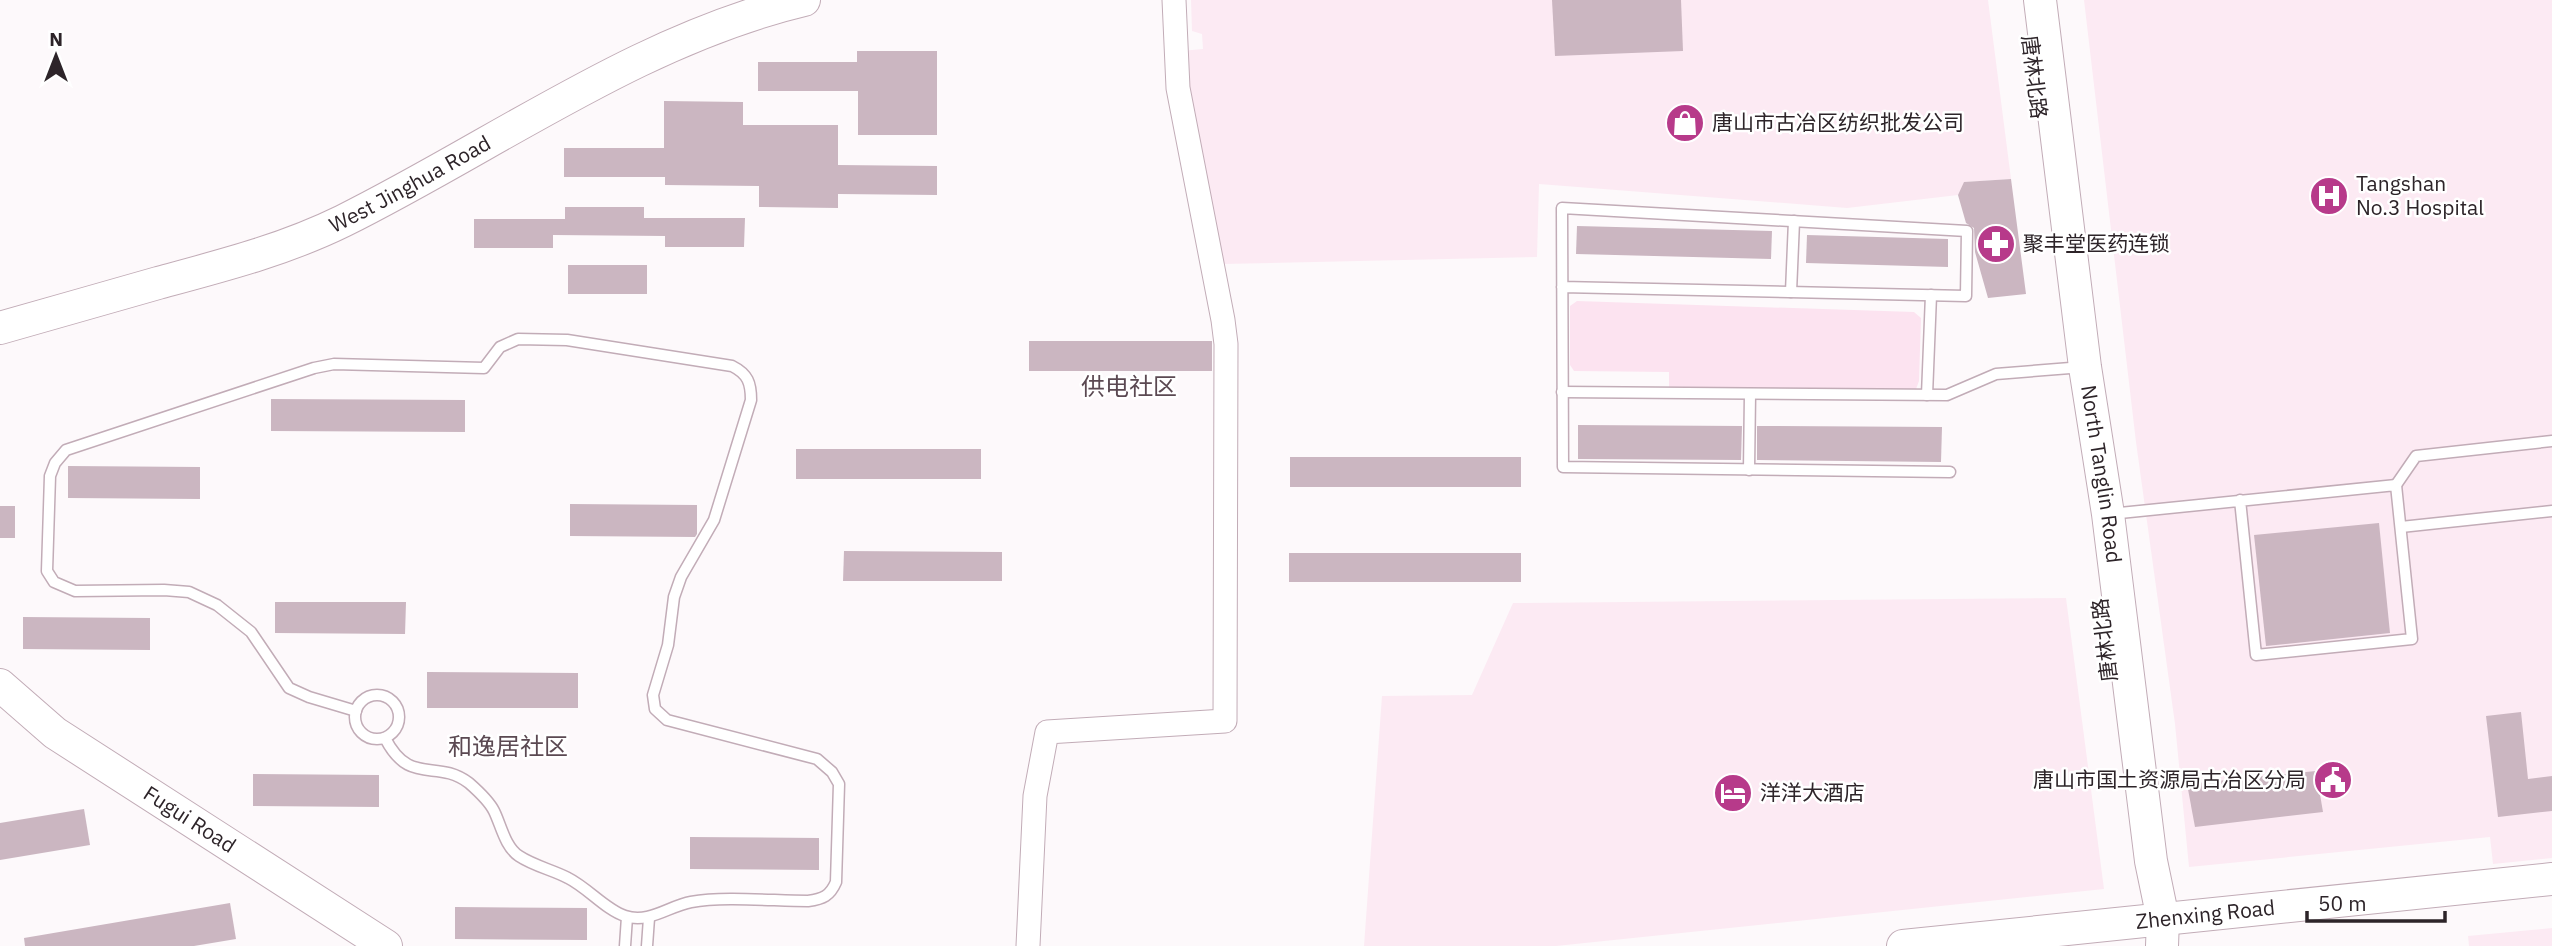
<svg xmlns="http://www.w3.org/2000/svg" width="2552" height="946" font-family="'IBM Plex Sans','Noto Sans SC',sans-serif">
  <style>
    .built { fill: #fceaf3 }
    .green { fill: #fce3f0 }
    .building { fill: #cbb6c1 }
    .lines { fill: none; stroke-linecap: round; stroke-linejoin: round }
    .lane-casing { stroke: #c2acb7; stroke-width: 13 }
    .street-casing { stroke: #c2acb7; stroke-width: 25 }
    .secondary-casing { stroke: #c2acb7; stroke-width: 34 }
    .lane { stroke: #fff; stroke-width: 10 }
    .street { stroke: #fff; stroke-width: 23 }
    .secondary { stroke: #fff; stroke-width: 32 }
    .labels { text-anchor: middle; stroke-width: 5; stroke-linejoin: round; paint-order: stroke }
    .street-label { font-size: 21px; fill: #2d2429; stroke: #fff }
    .poi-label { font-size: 21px; fill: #2d2429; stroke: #fff; text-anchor: start }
    .quarter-label { font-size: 24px; fill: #5b4952; stroke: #fff }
  </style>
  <rect width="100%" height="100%" fill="#fdf9fb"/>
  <!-- built -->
  <g class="built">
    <path d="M 1191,0 L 1988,0 L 2011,179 L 1965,182 L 1958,195 L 1847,208 L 1539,184 L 1537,257 L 1223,264 L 1181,51 L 1203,49 L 1202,34 L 1192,31 Z"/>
    <path d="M 2084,0 L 2552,0 L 2552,858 L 2493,864 L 2490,837 L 2189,867 L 2175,724 L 2136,442 Z"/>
    <path d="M 2066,598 L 2104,889 L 1556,946 L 1364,946 L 1382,696 L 1472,695 L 1513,603 Z"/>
    <path d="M 2552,928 L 2552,946 L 2469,946 L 2468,936 Z"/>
  </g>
  <!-- green -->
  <path class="green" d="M 1577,301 L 1914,312 L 1921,318 L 1919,381 L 1916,389 L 1669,387 L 1669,372 L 1574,371 L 1570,365 L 1570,306 Z"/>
  <!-- building -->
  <g class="building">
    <path d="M 1552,0 L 1681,0 L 1683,51 L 1555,56 Z"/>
    <path d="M 857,51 L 937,51 L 937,135 L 858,135 L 858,91 L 758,91 L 758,62 L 857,62 Z"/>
    <path d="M 664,101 L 743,102 L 743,125 L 838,125 L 838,165 L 937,166 L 937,195 L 838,194 L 838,208 L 759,207 L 759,186 L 665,185 L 665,177 L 564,177 L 564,148 L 664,148 Z"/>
    <path d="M 2011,179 L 2026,294 L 1988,298 L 1975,252 L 1974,228 L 1966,223 L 1958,195 L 1964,182 Z"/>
    <path d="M 565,207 L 644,207 L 644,218 L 745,218 L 744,247 L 665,247 L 665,236 L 553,235 L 553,248 L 474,248 L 474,219 L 565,219 Z"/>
    <path d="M 1577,226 L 1772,231 L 1771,259 L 1576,254 Z"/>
    <path d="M 1807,235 L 1948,239 L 1948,267 L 1806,263 Z"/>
    <rect x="568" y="265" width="79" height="29"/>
    <rect x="1029" y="341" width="183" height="30"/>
    <path d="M 271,399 L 465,400 L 465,432 L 271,431 Z"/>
    <path d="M 1578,425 L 1742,426 L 1741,460 L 1578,459 Z"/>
    <path d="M 1757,426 L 1942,427 L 1941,462 L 1757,460 Z"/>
    <rect x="796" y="449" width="185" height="30"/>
    <rect x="1290" y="457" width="231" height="30"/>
    <path d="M 68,466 L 200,467 L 200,499 L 68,498 Z"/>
    <path d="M 570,504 L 697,505 L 697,534 L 695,537 L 570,536 Z"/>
    <rect x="0" y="506" width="15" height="32"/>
    <path d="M 2379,523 L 2390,633 L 2266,646 L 2254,535 Z"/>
    <path d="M 844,551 L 1002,552 L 1002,581 L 843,581 Z"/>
    <rect x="1289" y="553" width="232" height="29"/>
    <path d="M 275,602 L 406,602 L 405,634 L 275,633 Z"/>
    <path d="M 23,617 L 150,618 L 150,650 L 23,649 Z"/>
    <path d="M 427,672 L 578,673 L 578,708 L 427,708 Z"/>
    <path d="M 2521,712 L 2528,779 L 2552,776 L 2552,811 L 2498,817 L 2486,716 Z"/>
    <path d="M 2316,771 L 2323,812 L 2195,827 L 2187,784 Z"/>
    <path d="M 253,774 L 379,775 L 379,807 L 253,806 Z"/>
    <path d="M 84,809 L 90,845 L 0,860 L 0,823 Z"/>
    <path d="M 690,837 L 819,838 L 819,870 L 690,869 Z"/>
    <path d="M 230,903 L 236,939 L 194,946 L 25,946 L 24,938 Z"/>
    <path d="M 455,907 L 587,908 L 587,940 L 455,939 Z"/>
  </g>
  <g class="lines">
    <defs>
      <g id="lane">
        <path d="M 1562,287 L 1966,296 L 1967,231 L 1562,208 L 1563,467 L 1950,472"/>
        <path d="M 1791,292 L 1794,221"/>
        <path d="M 1562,392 L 1947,395 L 1996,374 L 2083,367"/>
        <path d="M 1927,395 L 1931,295"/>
        <path d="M 1749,470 L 1750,394"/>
        <path d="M 2396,485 L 2416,456 L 2552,441"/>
        <path d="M 2110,514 L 2396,485 L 2412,639 L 2256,655 L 2240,500"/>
        <path d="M 2401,527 L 2552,511"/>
        <circle cx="377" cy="717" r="22"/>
        <path d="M 356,711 L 309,697 L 289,688 L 251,632 L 217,605 L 189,592 L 164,590 L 75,591 L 54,582 L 47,571 L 50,476 L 55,463 L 66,450 L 314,368 L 334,364 L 484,368 L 500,347 L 518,339 L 567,340 L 732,366 C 748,374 751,383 751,400 L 714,520 L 681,577 L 674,597 L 668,645 L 653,695 L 655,709 L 667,720 L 817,759 L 832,772 L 839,784 L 836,882 C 830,896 823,899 808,901 C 774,901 724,896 691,902 C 669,906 649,924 625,916 C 606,910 588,888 568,878 C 553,870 534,866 519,856 C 505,847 501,825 494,811 C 489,801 477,790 469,783 C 436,758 410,787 385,738"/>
        <path d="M 625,946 L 627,917"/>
        <path d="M 647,946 L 649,918"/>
      </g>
      <path id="street" d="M 1028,946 L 1035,796 L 1047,732 L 1225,721 L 1226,344 L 1223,320 L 1178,88 L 1174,0"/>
      <g id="secondary">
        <path id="s1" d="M 2040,0 L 2085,367 L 2108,514 L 2151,861 L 2163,919 L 2162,946"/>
        <path id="s2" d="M 0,328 C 53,313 105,298 158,283 C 221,266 284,250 343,221 C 494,146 639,39 804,0"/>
        <path id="s3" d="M 0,685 L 55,733 L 386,946"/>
        <path id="s4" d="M 1903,946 L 2552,879"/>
      </g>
    </defs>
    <!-- lane casing -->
    <use href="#lane" class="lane-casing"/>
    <!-- street casing -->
    <use href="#street" class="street-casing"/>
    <!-- secondary casing -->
    <use href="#secondary" class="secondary-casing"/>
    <!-- lane -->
    <use href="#lane" class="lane"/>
    <!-- street -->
    <use href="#street" class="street"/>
    <!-- secondary -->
    <use href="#secondary" class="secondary"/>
  </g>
  <!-- icons -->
  <defs>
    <symbol id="shop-disc" viewBox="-11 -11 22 22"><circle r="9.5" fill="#b73a8a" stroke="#fff"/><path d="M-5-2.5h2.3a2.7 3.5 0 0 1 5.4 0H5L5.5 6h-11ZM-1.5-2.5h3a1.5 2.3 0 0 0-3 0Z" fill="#fff"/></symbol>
    <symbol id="hospital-disc" viewBox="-11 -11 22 22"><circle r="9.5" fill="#b73a8a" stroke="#fff"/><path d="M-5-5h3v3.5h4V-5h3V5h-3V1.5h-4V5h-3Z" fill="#fff"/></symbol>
    <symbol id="pharmacy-disc" viewBox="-11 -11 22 22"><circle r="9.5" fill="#b73a8a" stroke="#fff"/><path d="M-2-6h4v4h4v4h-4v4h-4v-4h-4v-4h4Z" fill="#fff"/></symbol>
    <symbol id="civic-disc" viewBox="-11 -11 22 22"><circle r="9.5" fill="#b73a8a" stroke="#fff"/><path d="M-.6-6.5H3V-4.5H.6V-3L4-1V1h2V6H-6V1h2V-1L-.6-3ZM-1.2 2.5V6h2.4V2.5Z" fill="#fff"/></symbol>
    <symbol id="hotel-disc" viewBox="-11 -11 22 22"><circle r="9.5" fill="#b73a8a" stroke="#fff"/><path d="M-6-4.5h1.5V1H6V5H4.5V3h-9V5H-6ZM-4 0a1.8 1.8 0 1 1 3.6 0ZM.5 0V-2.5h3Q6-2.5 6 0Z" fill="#fff"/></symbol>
  </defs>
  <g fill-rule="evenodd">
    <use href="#shop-disc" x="1663" y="101" width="44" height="44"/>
    <use href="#hospital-disc" x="2307" y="174" width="44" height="44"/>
    <use href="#pharmacy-disc" x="1974" y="222" width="44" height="44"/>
    <use href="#civic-disc" x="2311" y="758" width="44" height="44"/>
    <use href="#hotel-disc" x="1711" y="771" width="44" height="44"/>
  </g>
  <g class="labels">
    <!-- street labels -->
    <g class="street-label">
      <text transform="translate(2034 77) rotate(83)" y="7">唐林北路</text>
      <text dy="7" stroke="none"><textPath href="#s2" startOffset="436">West Jinghua Road</textPath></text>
      <text dy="7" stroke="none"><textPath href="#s1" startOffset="478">North Tanglin Road</textPath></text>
      <text transform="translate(2105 640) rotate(-97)" y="7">唐林北路</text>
      <text dy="7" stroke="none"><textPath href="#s3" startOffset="233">Fugui Road</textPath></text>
      <text dy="7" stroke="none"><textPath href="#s4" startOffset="304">Zhenxing Road</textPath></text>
    </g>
    <!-- poi labels -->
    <g class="poi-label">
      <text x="1712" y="130">唐山市古冶区纺织批发公司</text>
      <text x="2356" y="191">Tangshan<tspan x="2356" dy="24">No.3 Hospital</tspan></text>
      <text x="2023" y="251">聚丰堂医药连锁</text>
      <text x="2306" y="787" text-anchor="end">唐山市国土资源局古冶区分局</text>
      <text x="1760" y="800">洋洋大酒店</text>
    </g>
    <!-- quarter labels -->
    <g class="quarter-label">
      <text x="1129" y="395">供电社区</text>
      <text x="508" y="755">和逸居社区</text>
    </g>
  </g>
  <!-- north arrow -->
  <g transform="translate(56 56)" stroke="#ffffff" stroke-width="5" paint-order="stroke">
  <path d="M0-5L12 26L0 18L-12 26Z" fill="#2d2429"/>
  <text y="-10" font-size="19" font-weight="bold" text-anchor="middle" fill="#2d2429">N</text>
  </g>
  <!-- scale -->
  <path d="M2307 911v10h138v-10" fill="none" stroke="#2d2429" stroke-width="3.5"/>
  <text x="2318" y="911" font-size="21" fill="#2d2429" stroke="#ffffff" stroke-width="5" paint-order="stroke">50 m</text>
</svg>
